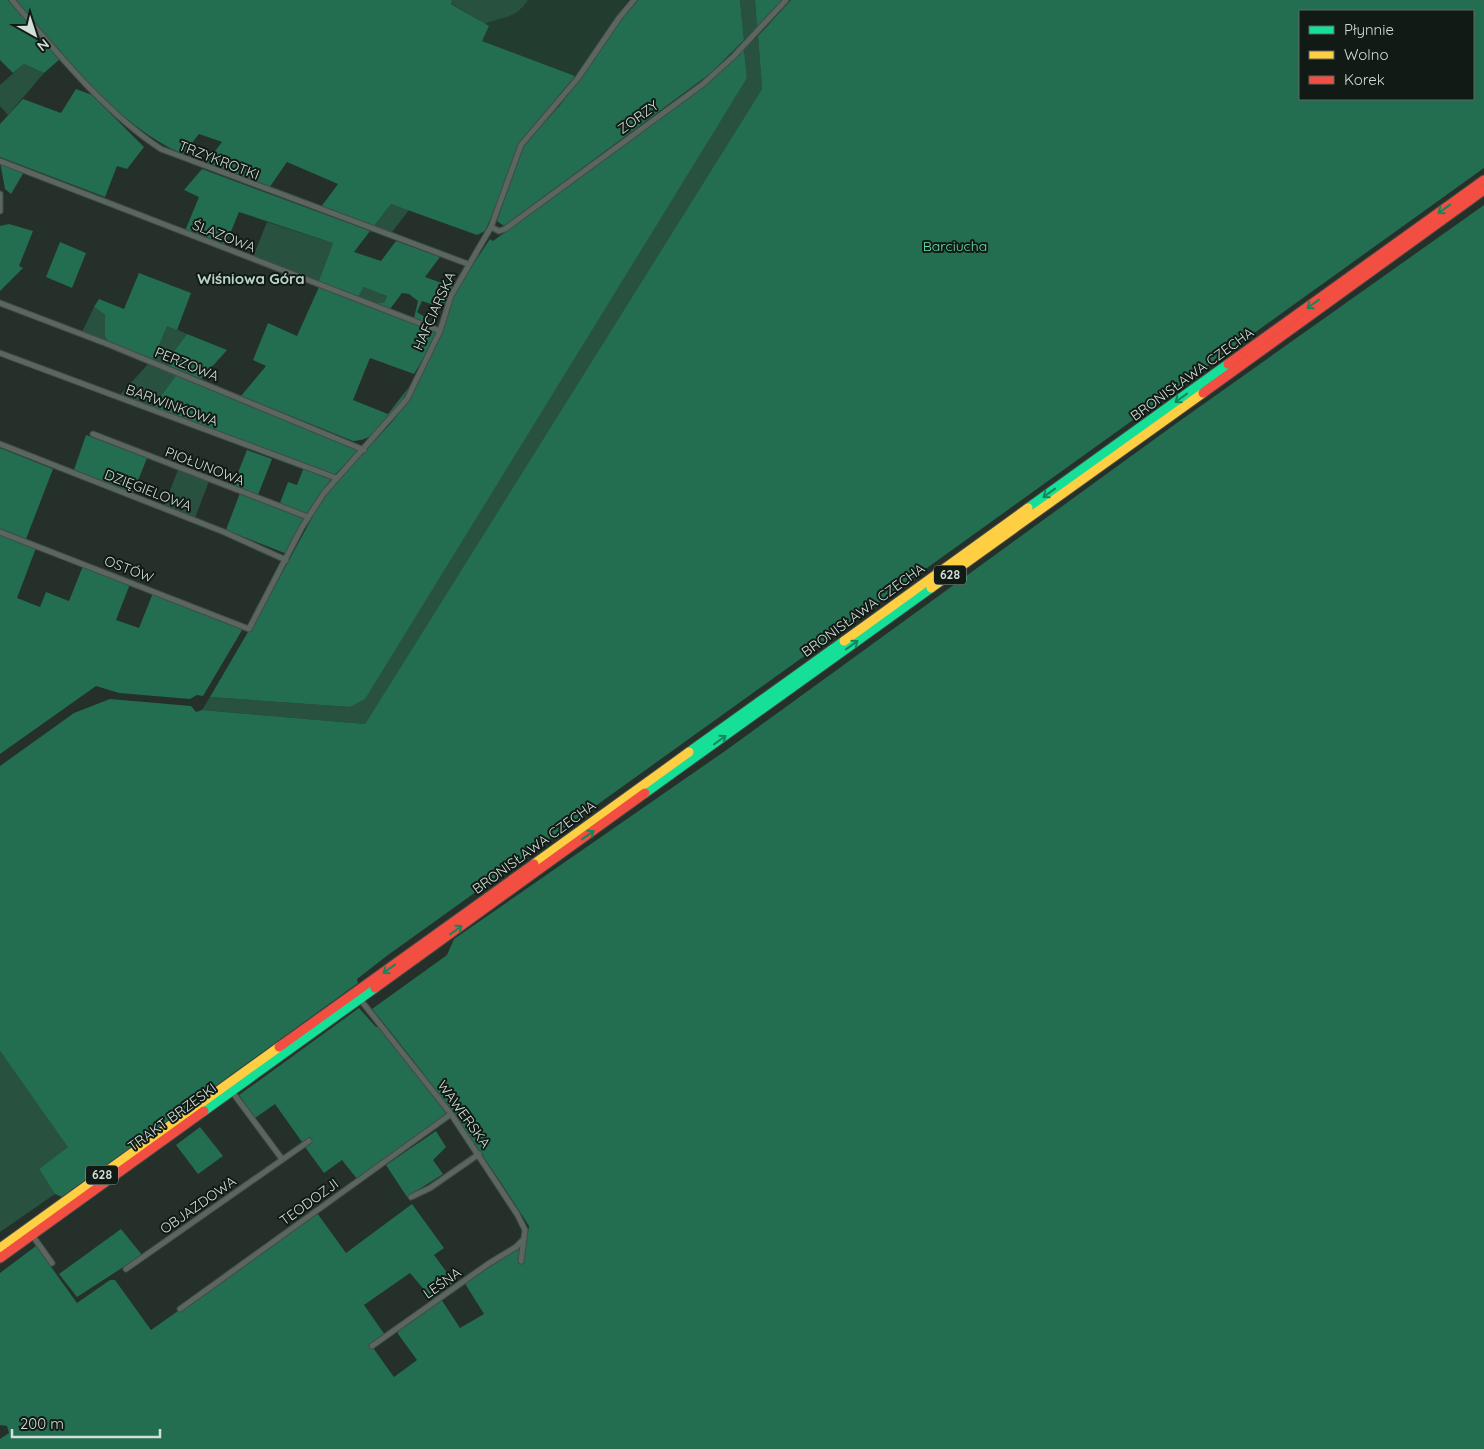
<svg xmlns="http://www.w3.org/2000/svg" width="1484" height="1449" font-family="Quicksand,sans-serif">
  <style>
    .built { fill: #223c30 }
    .green { fill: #28523f }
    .forest { fill: #236d50; fill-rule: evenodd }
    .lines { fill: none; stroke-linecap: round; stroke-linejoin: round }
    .street-casing { stroke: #424b47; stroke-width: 7 }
    .fast-casing { stroke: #424b47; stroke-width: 11 }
    .slow-casing { stroke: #424b47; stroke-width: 11 }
    .jam-casing { stroke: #424b47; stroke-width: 11 }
    .street { stroke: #5b6661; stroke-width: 5 }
    .fast { stroke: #16e098; stroke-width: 9 }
    .slow { stroke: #ffcf43; stroke-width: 9 }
    .jam { stroke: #f24e42; stroke-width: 9 }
    .oneway { stroke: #14875d }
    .labels { text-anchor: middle; stroke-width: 4; stroke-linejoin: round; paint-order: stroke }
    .shield { fill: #111a15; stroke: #98a39e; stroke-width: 1 }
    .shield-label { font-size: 12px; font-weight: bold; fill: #d2ded8 }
    .street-label { font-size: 14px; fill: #d2ded8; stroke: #111a15 }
    .park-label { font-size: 14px; fill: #6ad9aa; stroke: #111a15 }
    .neighbourhood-label { font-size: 15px; font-weight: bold; fill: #bad3c6; stroke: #111a15 }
  </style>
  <rect width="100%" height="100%" fill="#25302b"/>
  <!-- built -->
  <path class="built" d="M 374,0 L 628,0 L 575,76 Z"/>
  <!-- green -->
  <g class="green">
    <path d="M 452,0 L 528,0 C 514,20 506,15 485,24 L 451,3 Z"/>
    <path d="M 740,0 L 755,0 L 757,27 L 744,40 Z"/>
    <path d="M 758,36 L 762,89 L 365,724 L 202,710 L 210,697 L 350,707 L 747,78 L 744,49 Z"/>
    <path d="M 24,64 L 44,73 L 8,115 L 0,106 L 0,85 Z"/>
    <path d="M 391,204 L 409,210 L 392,232 L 374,226 Z"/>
    <path d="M 267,222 L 333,243 L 318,283 L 253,257 Z"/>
    <path d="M 366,286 L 387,296 L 384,303 L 371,303 L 357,298 L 360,291 Z"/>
    <path d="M 94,307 L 105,315 L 105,336 L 108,342 L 82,332 Z"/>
    <path d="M 167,325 L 187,334 L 169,358 L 169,366 L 153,360 Z"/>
    <path d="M 149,363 L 177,374 L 153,407 L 118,397 Z"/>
    <path d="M 178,470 L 209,481 L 195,518 L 164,506 Z"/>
    <path d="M 0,1051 L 69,1147 L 39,1169 L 55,1194 L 0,1232 Z"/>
  </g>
  <!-- forest -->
  <g class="forest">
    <path d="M 0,0 L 8,0 L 60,59 L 44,73 L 24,64 L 13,73 L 0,60 Z"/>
    <path d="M 16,0 L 452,0 L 451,4 L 489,26 L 482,41 L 575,76 L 529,132 L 485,231 L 477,235 L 391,204 L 374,226 L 321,207 L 338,184 L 287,162 L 269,188 L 206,163 L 222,142 L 199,134 L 183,154 C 118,127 61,53 16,0 Z"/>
    <path d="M 638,0 L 740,0 L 744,40 L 711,73 L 504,226 L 497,221 L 523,146 L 560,105 L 589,67 L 614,28 Z"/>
    <path d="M 755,0 L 783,0 L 757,27 Z"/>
    <path d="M 791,0 L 1484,0 L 1484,168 L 388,955 L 357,979 L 358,983 L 62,1197 L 55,1194 L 39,1169 L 68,1147 L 0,1051 L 0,766 L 74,713 L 110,699 L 191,706 L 196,712 L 202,710 L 365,724 L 762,89 L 758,36 ZM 1473,11 L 1473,99 L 1300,99 L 1300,11 Z"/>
    <path d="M 744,49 L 747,78 L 365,699 L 350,707 L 210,697 L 276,584 L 325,494 L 391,423 L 406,404 L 416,386 L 452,296 L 490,239 L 493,241 L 711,80 Z"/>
    <path d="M 76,89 L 92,95 L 144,147 L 127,169 L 117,166 L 105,197 L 0,157 L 0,124 L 23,99 L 61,113 Z"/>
    <path d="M 0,162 L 24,172 L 11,194 L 5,189 Z"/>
    <path d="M 202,169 L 370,231 L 354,252 L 381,261 L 396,241 L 440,257 L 425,277 L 453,287 L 447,303 L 443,303 L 437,306 L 422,301 L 417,312 L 429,320 L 431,325 L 414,318 L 418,301 L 409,294 L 402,293 L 390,309 L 371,303 L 384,303 L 387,296 L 364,287 L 357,298 L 318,283 L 333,243 L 239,212 L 225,246 L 185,231 L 199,197 L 184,190 Z"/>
    <path d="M 1484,205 L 1484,1449 L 0,1449 L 0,1439 L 9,1433 L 7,1426 L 0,1425 L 0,1273 L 36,1246 L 77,1303 L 110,1280 L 115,1280 L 151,1330 L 317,1213 L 346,1253 L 412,1204 L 444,1248 L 434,1255 L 454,1282 L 432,1299 L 410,1273 L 364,1305 L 385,1335 L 371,1345 L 394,1377 L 417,1360 L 398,1334 L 397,1330 L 441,1299 L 460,1328 L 484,1314 L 464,1282 C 483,1270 528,1250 529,1226 C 481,1150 429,1078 372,1009 L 447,955 L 454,939 L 725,751 L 1174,425 Z"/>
    <path d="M 9,224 L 33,231 L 19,266 L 23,268 L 0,291 L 0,226 Z"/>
    <path d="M 60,242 L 86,253 L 72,288 L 46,277 Z"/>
    <path d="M 139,273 L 191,293 L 177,330 L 167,326 L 153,360 L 108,342 L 105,336 L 105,315 L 94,307 L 99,299 L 124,309 Z"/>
    <path d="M 319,287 L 439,332 L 414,374 L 370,358 L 353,400 L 388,414 L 409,387 C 399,408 380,441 353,441 L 241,396 L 266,366 L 253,360 L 268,323 L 297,336 Z"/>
    <path d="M 187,334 L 227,350 L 201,379 L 169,366 L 169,358 Z"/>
    <path d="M 177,374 L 359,449 L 334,476 L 153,407 Z"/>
    <path d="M 86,435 L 147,458 L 133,493 L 74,470 Z"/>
    <path d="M 0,448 L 53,469 L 26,539 L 0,529 Z"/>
    <path d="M 247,450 L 272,459 L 258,495 L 233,485 Z"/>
    <path d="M 304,467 L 331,479 L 307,515 L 280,503 L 288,482 L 297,485 Z"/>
    <path d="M 240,493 L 305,518 L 287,554 L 226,530 Z"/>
    <path d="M 0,535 L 36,548 L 17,598 L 40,607 L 46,592 L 69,601 L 83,566 L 130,584 L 116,620 L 139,628 L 153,593 L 240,627 L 242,630 L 203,696 L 197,695 L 190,699 L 119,693 L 96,686 L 0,754 Z"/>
    <path d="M 359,1008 L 376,1027 L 380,1027 L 448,1114 L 357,1179 L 342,1160 L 324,1173 L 305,1147 L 312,1142 L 310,1137 L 302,1142 L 275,1104 L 255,1118 L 239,1095 Z"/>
    <path d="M 200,1127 L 223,1156 L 198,1174 L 176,1145 Z"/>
    <path d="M 436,1131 L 446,1147 L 433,1160 L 443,1174 L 407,1197 L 386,1165 Z"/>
    <path d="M 121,1229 L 142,1255 L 77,1297 L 59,1274 Z"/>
  </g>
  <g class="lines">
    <defs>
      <g id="street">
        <path d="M 12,0 C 56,51 104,112 161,149 L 468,264"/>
        <path d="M 0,161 L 440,331"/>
        <path d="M 0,194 L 0,211"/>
        <path d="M 491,227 L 499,231 L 505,229 L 703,84 L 734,56 L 786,0"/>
        <path d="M 0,303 L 110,345 L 364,450"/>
        <path d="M 0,353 L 336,478"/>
        <path d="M 93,434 L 308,517"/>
        <path d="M 0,444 L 224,532 L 286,560"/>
        <path d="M 0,532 L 249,629 L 302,527 L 324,493 L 407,399 L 440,331 L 451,296 L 491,227 L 521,145 L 578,78 L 619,18 L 634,0"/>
        <path d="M 359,998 L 451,1114 L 517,1214 L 525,1230 L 521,1261"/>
        <path d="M 230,1089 L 282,1159"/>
        <path d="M 411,1197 L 430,1188 L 479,1154"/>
        <path d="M 32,1235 L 52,1263"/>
        <path d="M 126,1269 L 309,1141"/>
        <path d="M 180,1309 L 451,1114"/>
        <path d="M 372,1346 L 488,1264 L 516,1247 L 524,1239"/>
      </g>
      <g id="fast">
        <path d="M 1028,508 L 1228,364"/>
        <path d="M 689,752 L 844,641"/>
        <path d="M 645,793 L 931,588"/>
        <path d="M 204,1111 L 375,988"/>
      </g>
      <g id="slow">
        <path d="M 931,588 L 1203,393"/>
        <path d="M 844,641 L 1028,508"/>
        <path d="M 534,864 L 689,752"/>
        <path d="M 0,1248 L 279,1047"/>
      </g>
      <g id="jam">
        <path d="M 1228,364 L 1484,180"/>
        <path d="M 1203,393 L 1484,190"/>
        <path d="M 375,988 L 645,793"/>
        <path d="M 279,1047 L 534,864"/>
        <path d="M 0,1258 L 204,1111"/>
      </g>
    </defs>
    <!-- street casing -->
    <use href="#street" class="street-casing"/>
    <!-- fast casing -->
    <use href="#fast" class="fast-casing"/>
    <!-- slow casing -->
    <use href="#slow" class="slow-casing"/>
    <!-- jam casing -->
    <use href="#jam" class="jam-casing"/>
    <!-- street -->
    <use href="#street" class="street"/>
    <!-- fast -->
    <use href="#fast" class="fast"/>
    <!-- slow -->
    <use href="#slow" class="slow"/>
    <!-- jam -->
    <use href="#jam" class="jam"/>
  </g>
  <!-- one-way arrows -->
  <defs><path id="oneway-shaft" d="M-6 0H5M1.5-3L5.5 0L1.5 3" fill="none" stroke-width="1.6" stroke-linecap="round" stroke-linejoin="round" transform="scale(1.25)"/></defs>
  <g class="oneway">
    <use href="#oneway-shaft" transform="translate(1444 209) rotate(144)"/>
    <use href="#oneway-shaft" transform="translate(1313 304) rotate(144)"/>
    <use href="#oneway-shaft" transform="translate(1181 398) rotate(144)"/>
    <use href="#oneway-shaft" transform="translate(1049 493) rotate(144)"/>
    <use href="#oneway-shaft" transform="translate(852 645) rotate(-36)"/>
    <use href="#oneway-shaft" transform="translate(720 740) rotate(-36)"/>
    <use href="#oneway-shaft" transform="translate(588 835) rotate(-36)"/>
    <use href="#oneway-shaft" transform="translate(456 930) rotate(-36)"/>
    <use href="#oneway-shaft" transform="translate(389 969) rotate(144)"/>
  </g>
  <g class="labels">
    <!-- shield labels -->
    <g class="shield">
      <rect x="934" y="565.5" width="32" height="19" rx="4"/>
      <rect x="86" y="1165.5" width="32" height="19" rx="4"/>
    </g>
    <g class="shield-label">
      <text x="950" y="579">628</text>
      <text x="102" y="1179">628</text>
    </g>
    <!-- street labels -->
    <g class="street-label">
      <text transform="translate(638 117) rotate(-36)" y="5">ZORZY</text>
      <text transform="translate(219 160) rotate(21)" y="5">TRZYKROTKI</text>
      <text transform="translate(224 236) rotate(21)" y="5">ŚLAZOWA</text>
      <text transform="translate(434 311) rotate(-66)" y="5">HAFCIARSKA</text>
      <text transform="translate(187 364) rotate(22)" y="5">PERZOWA</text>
      <text transform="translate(1192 374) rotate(-36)" y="5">BRONISŁAWA CZECHA</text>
      <text transform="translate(172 405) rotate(20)" y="5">BARWINKOWA</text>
      <text transform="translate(205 466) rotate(21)" y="5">PIOŁUNOWA</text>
      <text transform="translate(148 490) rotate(21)" y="5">DZIĘGIELOWA</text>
      <text transform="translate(129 569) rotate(21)" y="5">OSTÓW</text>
      <text transform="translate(863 610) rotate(-36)" y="5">BRONISŁAWA CZECHA</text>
      <text transform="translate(534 847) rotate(-36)" y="5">BRONISŁAWA CZECHA</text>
      <text transform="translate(464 1114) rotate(54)" y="5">WAWERSKA</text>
      <text transform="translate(172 1117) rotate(-36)" y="5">TRAKT BRZESKI</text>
      <text transform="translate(309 1202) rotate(-36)" y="5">TEODOZJI</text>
      <text transform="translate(198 1205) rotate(-35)" y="5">OBJAZDOWA</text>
      <text transform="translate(442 1283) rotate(-35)" y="5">LEŚNA</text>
    </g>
    <!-- park labels -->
    <g class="park-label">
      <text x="955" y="251">Barciucha</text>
    </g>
    <!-- neighbourhood labels -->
    <g class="neighbourhood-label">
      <text x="251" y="284">Wiśniowa Góra</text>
    </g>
  </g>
  <!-- legend -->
  <rect x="1299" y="10" width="175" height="90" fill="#111a15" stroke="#5e6863"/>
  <rect x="1309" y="26" width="25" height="8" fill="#16e098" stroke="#5e6863"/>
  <text x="1344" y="35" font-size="15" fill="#d2ded8">Płynnie</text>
  <rect x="1309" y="51" width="25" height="8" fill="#ffcf43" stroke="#5e6863"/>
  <text x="1344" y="60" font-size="15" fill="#d2ded8">Wolno</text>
  <rect x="1309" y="76" width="25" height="8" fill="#f24e42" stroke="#5e6863"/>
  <text x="1344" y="85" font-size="15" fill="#d2ded8">Korek</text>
  <!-- north arrow -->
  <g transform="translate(35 35) rotate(141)" stroke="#111a15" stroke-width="4" paint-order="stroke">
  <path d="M0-4L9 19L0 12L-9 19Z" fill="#d2ded8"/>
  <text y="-8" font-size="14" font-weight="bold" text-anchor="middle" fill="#d2ded8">N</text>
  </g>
  <!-- scale -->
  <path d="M12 1429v8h148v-8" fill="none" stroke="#d2ded8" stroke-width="2.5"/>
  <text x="20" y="1429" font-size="15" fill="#d2ded8" stroke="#111a15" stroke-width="4" paint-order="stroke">200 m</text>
</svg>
